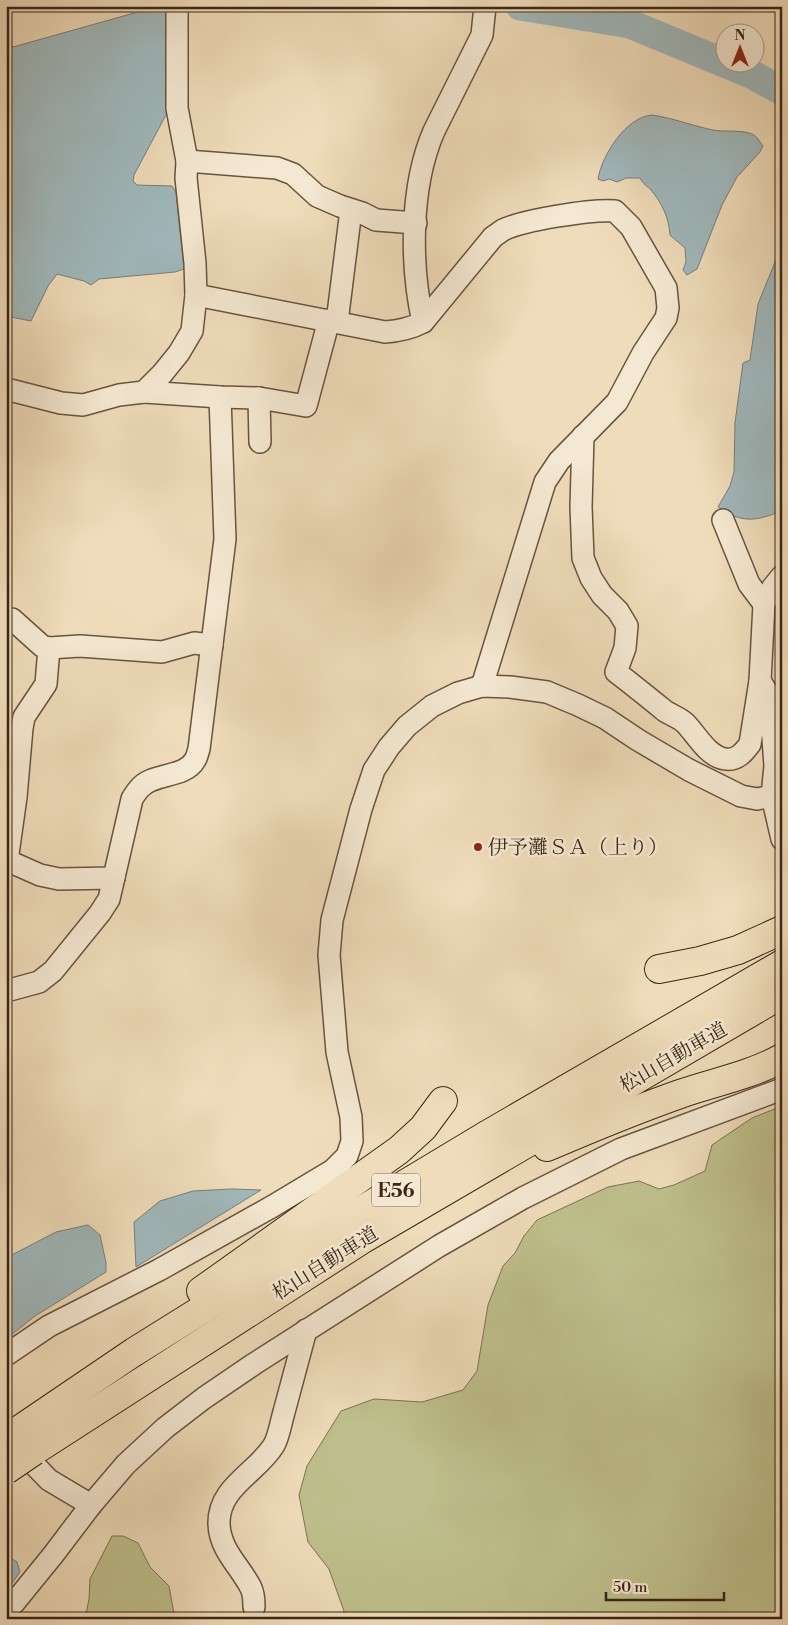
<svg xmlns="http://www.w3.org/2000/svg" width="788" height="1625" font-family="'Libre Bodoni','Noto Serif JP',serif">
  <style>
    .green { fill: #bebf8c; stroke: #7c7252 }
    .water { fill: #a0b8bc; stroke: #787e7a }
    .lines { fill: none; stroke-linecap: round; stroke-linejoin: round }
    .river { stroke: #a0b8bc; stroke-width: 29 }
    .minor-casing { stroke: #685440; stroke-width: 24 }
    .highway-casing { stroke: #3b2617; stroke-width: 30 }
    .minor { stroke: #f5e8d2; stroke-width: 21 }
    .highway { stroke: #efdcba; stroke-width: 28 }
    .highway-bridge-casing { stroke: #3b2617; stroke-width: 30; stroke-linecap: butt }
    .highway-bridge { stroke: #efdcba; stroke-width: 28 }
    .poi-dot { fill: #8f2418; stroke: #f5e8d2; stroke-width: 2 }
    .labels { text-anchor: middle; stroke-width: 5; stroke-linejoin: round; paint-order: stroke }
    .shield { fill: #f5e8d2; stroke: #73604f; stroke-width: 1 }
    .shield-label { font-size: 19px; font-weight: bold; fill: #3b2617 }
    .poi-label { font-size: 20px; fill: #3b2617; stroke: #f5e8d2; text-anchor: start }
    .street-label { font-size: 20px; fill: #3b2617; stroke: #f5e8d2 }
  </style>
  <rect width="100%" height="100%" fill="#efdcba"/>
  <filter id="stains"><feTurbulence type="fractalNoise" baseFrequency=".004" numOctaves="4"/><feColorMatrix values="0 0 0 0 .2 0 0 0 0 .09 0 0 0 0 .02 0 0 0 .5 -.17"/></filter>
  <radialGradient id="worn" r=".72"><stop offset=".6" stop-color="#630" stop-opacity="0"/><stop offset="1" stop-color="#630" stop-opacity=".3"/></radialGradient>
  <!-- green -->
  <g class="green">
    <path d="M 782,1106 L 782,1619 L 343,1619 L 344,1611 L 329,1569 L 308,1542 L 299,1495 L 307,1466 L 341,1411 L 374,1399 L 422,1402 L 463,1390 L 477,1371 L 488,1305 L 503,1266 L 515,1253 L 524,1236 L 537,1220 L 608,1187 L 639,1181 L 659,1189 L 674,1185 L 705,1171 L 712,1145 L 752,1118 Z"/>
    <path d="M 112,1536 L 123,1536 L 138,1543 L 150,1567 L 169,1586 L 175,1619 L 85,1619 L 89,1599 L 90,1579 Z"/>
  </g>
  <!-- water -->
  <g class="water">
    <path d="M 159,6 L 172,6 L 168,111 L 134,175 L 133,181 L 137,185 L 172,186 L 176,192 L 184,269 L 175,272 L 99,279 L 91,285 L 84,281 L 57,274 L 48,286 L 31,321 L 6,316 L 6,49 Z"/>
    <path d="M 652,115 C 673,118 693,126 713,130 C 725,132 738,130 749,133 C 756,134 759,141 763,146 L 760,152 L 737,177 L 722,205 L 697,269 L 687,275 L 683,270 L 686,262 L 685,248 L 670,235 C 669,218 662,203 651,190 C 647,186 643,184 640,178 L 626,178 L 617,182 L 609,179 L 603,181 L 598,179 C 602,155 626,117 652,115 Z"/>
    <path d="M 782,245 L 782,511 C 756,521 742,524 718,507 L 730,486 L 734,472 L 735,423 L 743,363 L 750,360 L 758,304 Z"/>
    <path d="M 232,1189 L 261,1190 L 136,1267 L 134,1222 L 160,1201 L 193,1191 Z"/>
    <path d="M 88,1225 L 100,1235 L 106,1263 L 106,1272 L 35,1316 L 6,1339 L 6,1258 L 56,1232 Z"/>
    <path d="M 6,1555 L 17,1562 L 20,1572 L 6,1592 Z"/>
  </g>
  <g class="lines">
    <!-- river -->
    <path class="river" d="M 520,6 L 630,24 L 751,74 L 782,91"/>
    <defs>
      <g id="minor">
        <path d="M 177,6 L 177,108 L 187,161 L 186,178 L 195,263 L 196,295 L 385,332 C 399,331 410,329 423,322 L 493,237 C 496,235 500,232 503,230 C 523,220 592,209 615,211 L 631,227 L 666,288 L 668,308 L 666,318 L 643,353 L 617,402 L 559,461 L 545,482 L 482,686"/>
        <path d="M 187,161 L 277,168 L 293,174 L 317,196 L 340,206 L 362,213 L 376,220 L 416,223"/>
        <path d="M 337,322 L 351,210"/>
        <path d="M 423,322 C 410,264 410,186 434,131 L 482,35 L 485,6"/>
        <path d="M 6,389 L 61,403 L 83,405 L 119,395 L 144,392 L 162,374 L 179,353 L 192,331 L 196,295"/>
        <path d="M 144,392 L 220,397 L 259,398 L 306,406 L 329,320"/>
        <path d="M 259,398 L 260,442"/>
        <path d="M 583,436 L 581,507 L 583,558 L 591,578 L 602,595 L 618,611 L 627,626 L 625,648 L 616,672 C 633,685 649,698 665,711 C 671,715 680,718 685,723 C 697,735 707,756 725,759 C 737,761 744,752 750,744 L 760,681 L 767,692 L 773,738 L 775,766 L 772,796 L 782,839"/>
        <path d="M 723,520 L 749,584 L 764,604"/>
        <path d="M 6,619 L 12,619 L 42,646 L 49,648 L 80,646 L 162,652 L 194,643 L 212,645"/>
        <path d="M 760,681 L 764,604 L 773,587 L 782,576"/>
        <path d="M 6,860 L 40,875 L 59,879 L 114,878"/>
        <path d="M 7,861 L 16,797 L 22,728 L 24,717 L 46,684 L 49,648"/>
        <path d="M 6,991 L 39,982 L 53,971 L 100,913 L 109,899 L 132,799 C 134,796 136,792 139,789 C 152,772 184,779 195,760 C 197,757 198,752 199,749 L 225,539 L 220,397"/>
        <path d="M 6,1355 L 49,1326 L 159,1270 L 273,1206 L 333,1170 L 347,1156 L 352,1141 L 351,1117 L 337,1052 L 329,955 L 332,920 L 361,809 L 374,770 L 389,747 L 407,726 L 432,706 L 458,693 L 482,686 L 510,687 L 547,692 L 578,705 L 605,718 L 638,740 L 689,770 L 741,796 L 757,799 L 772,796 L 780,787 L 782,780"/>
        <path d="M 16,1446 L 49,1480 L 91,1505"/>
        <path d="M 254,1607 C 254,1601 254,1594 251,1588 C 241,1567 220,1551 219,1524 C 218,1487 257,1473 274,1445 C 279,1436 281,1422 284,1412 C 291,1385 299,1357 306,1330"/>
        <path d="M 6,1609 L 14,1603 L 53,1555 L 91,1505 L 126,1464 L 165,1428 L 204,1398 L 254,1364 L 439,1246 L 523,1198 L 621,1149 L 782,1089"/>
      </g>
      <g id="highway">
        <path d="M 659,969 L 700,961 L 738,950 L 782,930"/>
        <path d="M 547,1147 C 591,1128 635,1110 680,1094 C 714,1082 749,1076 782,1058"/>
        <path d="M 201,1291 L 399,1150 L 423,1128 L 443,1101"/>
        <path d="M 19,1430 L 134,1352 L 344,1221 L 485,1136 L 782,964"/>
        <path d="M 34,1451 L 363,1239 L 782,994"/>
      </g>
    </defs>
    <!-- minor casing -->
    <use href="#minor" class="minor-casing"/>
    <!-- highway casing -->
    <use href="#highway" class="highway-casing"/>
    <!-- minor -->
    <use href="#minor" class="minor"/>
    <!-- highway -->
    <use href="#highway" class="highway"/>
    <defs>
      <g id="highway-bridge">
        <path d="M 6,1439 L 19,1430"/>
        <path d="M 6,1470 L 34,1451"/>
      </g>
    </defs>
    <!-- highway-bridge casing -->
    <use href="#highway-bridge" class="highway-bridge-casing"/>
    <!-- highway-bridge -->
    <use href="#highway-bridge" class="highway-bridge"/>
  </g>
  <!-- markers -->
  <circle class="poi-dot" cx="478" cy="847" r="5"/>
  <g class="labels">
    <!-- shield labels -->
    <rect class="shield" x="372" y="1173.5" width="48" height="33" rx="4"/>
    <g class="shield-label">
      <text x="396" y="1197">E56</text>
    </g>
    <!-- poi labels -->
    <g class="poi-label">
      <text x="488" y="854">伊予灘ＳＡ（上り）</text>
    </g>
    <!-- street labels -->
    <g class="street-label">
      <text transform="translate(673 1057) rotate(-30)" y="7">松山自動車道</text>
      <text transform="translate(325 1263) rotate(-32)" y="7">松山自動車道</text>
    </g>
  </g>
  <!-- margin -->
  <rect width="788" height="1625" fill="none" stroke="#efdcba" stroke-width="25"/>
  <rect x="8" y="8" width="773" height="1610" fill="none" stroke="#3b2617" stroke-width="2.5"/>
  <rect x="12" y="12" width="763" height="1600" fill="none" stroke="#3b2617"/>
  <!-- north arrow -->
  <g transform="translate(740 48)"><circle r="24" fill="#f5e8d2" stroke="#ab9a87"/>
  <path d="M0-4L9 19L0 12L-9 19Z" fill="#8f2418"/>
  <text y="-8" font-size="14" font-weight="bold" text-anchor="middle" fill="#3b2617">N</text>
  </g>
  <!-- scale -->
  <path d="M606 1592v8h118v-8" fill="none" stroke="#3b2617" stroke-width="2.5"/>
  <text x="613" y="1592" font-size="15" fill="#3b2617" stroke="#f5e8d2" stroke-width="4" paint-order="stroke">50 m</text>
  <rect width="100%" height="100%" filter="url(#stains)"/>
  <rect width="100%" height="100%" fill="url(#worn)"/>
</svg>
